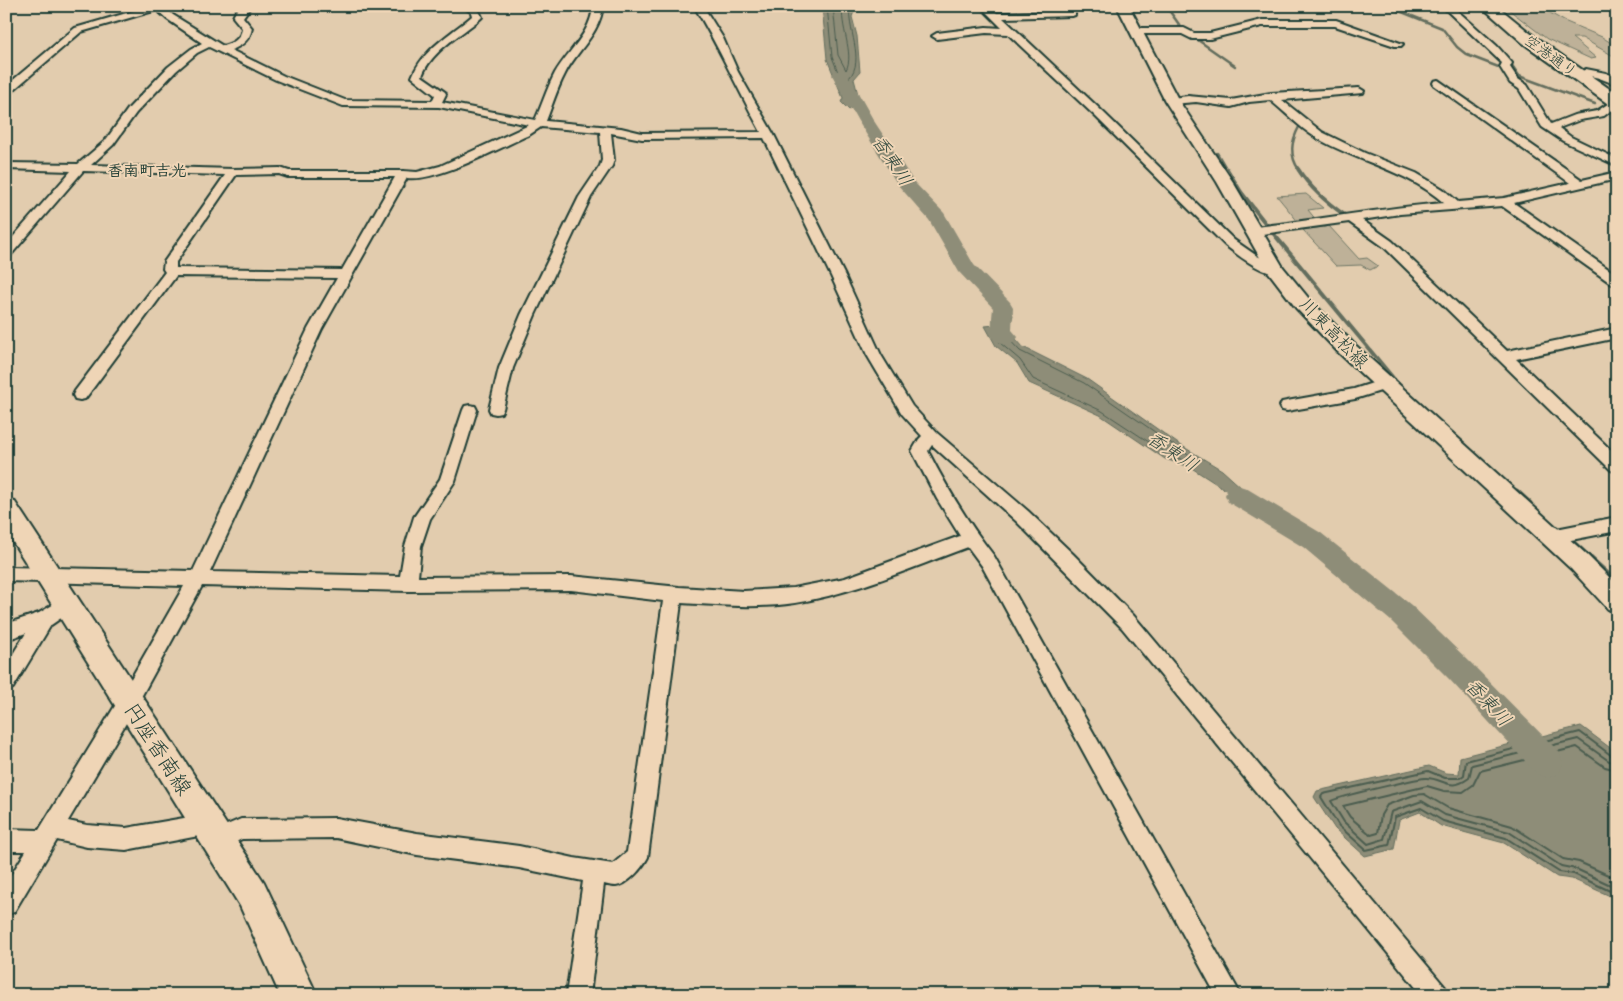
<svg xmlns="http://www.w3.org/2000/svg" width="1623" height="1001" font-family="Sriracha,'Klee One',sans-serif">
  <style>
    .green { fill: #beb198; stroke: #6e7766 }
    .water { fill: #8e8d78; stroke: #626d5d }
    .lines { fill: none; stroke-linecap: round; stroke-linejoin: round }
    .shore-far1 { stroke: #4b5d4f; stroke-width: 1 }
    .shore { stroke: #4b5d4f; stroke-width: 2 }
    .stream-far2 { stroke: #626d5d; stroke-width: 2.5 }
    .stream-far1 { stroke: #626d5d; stroke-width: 4 }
    .stream { stroke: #626d5d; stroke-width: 4.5 }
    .river { fill: #8e8d78; fill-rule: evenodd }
    .minor-casing { stroke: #1f3d34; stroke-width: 4 }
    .secondary-casing { stroke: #1f3d34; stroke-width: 4 }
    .primary-casing { stroke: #1f3d34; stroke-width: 4 }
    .trunk-casing { stroke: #1f3d34; stroke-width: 4 }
    .minor { fill: #efd5b6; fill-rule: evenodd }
    .secondary { fill: #efd5b6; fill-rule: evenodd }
    .primary { fill: #efd5b6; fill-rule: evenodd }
    .trunk { fill: #efd5b6; fill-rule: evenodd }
    .labels { text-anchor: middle; stroke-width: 4; stroke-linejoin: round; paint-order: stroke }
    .far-street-label { font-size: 15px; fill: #1f3d34; stroke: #efd5b6 }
    .far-quarter-label { font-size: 16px; font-weight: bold; fill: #1f3d34; stroke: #efd5b6 }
    .street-label { font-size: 18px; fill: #1f3d34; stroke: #efd5b6 }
    .water-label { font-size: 19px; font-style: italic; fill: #30493e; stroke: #efd5b6 }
    .near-street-label { font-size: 21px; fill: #1f3d34; stroke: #efd5b6 }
  </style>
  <rect width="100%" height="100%" fill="#e2ccae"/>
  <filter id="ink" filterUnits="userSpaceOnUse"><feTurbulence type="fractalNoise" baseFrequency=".02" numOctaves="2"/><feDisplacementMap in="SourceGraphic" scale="10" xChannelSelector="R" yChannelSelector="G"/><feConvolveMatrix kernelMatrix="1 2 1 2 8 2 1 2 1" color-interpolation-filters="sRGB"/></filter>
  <g filter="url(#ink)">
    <!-- green -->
    <g class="green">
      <path d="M 1504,6 L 1538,6 L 1564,21 L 1602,37 L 1617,47 L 1617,58 L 1582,38 L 1572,38 L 1596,58 L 1591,59 L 1547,39 Z"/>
      <path d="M 1306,194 L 1323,208 L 1308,210 L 1317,221 L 1299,223 L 1277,196 Z"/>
      <path d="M 1329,226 L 1359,259 L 1367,258 L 1378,266 L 1370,270 L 1361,265 L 1336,266 L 1303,230 Z"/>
    </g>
    <!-- water -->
    <g class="water">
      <path d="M 822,6 L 856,6 L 852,17 L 857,36 L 860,72 L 854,79 L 860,102 L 849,110 L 841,102 L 843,98 L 827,59 Z"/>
      <path d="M 1008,306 L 1013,315 L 1009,331 L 1023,347 L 1087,379 L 1177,443 L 1222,470 L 1274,517 L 1249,505 L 1190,467 L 1165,459 L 1100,415 L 1029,383 L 1017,363 L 996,346 L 985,326 L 995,325 L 1001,321 L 999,308 Z"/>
      <path d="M 1581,726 L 1617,753 L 1617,905 L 1608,895 L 1572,879 L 1557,877 L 1504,843 L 1441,826 L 1420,812 L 1399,820 L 1394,849 L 1365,856 L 1335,829 L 1314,797 L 1317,791 L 1429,766 L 1446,773 L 1459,774 L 1460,757 Z"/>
    </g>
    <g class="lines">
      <!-- shore-far1 -->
      <g class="shore-far1">
        <path d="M 827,6 L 832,57 L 850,102 L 854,99 L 849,78 C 866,60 846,28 850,6"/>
        <path d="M 833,6 L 838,55 L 846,70 C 855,54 839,25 843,6"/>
        <path d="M 1001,327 L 1004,328 L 1005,335 L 1020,351 L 1084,383 L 1191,457 L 1192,461 L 1189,462 L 1167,454 L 1102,411 L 1033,379 L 1020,360 L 1000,343 L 994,332 Z"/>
      </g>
      <!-- shore -->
      <g class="shore">
        <path d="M 1617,756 L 1612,756 L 1580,732 L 1466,761 L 1464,775 L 1460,778 L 1445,778 L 1428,771 L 1323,794 L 1321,797 L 1339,826 L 1366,850 L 1389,845 L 1395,817 L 1421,808 L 1443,821 L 1506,838 L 1559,872 L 1574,874 L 1610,891 L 1617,897"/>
        <path d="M 1617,763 L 1609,761 L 1578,739 L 1472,765 L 1469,778 C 1449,793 1443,777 1425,778 C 1415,779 1337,797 1331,801 L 1344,822 L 1368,844 L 1384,839 L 1391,812 L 1422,801 L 1445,815 L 1509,832 L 1561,866 L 1576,869 L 1617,888"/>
        <path d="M 1617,770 L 1605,767 L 1577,747 L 1480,771 L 1473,785 L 1463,792 L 1444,791 L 1427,786 L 1343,806 L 1350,817 L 1371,835 L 1378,833 L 1381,815 L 1387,805 L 1414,795 L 1424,794 L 1448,808 L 1512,826 L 1563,859 L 1579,862 L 1617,879"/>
      </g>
      <!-- stream-far2 -->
      <g class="stream-far2">
        <path d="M 1166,6 L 1183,30"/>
        <path d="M 1387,6 L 1442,28 L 1457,47 L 1467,55 L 1501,68"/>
        <path d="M 1195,38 L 1235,66"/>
        <path d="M 1509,61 L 1526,86"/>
        <path d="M 1519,76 L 1595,104"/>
        <path d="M 1611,110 L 1617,111"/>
        <path d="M 1217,153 L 1227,170"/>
        <path d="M 1299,170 C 1289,155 1291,142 1299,127"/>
      </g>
      <!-- stream-far1 -->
      <g class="stream-far1">
        <path d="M 1227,169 L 1241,192 L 1273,233 L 1398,384"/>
        <path d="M 1298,169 C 1310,188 1327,203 1346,216 L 1349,216"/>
      </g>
      <!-- stream -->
      <g class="stream">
        <path d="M 1397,383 L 1399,386"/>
        <path d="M 1517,491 L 1530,503"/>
        <path d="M 1571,540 L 1617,582"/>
      </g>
      <!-- river -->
      <g class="river">
        <path d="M 840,70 L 846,72 L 848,75 L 874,121 L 914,182 L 944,213 L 974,265 L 1010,302 L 1013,307 L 1012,330 L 1018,337 L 1015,342 C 988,350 991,326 993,308 L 959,272 L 929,220 L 898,185 L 858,121 L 832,75 L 834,72 Z"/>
        <path d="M 1237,485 L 1246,488 L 1321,533 L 1411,605 L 1470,662 L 1559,752 L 1563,763 L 1559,774 L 1548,778 L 1537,774 L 1450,680 L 1391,621 L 1303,547 L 1228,502 L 1225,495 L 1228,488 Z"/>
      </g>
      <defs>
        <g id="minor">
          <path d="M 151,6 L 164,6 L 173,15 L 223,46 C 233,43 241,39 242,28 L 233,17 L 236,11 L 241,6 L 251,6 L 243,17 L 252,28 C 250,40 242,46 231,50 L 284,76 L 345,100 L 432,101 L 435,95 L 412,77 C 423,49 450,35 472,16 L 471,12 L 462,6 C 472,6 478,6 482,17 L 480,19 C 460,36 432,50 422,76 L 445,92 L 446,94 L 442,102 L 535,120 C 542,105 547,88 555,73 C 568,50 591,34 593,6 L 603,6 C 600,34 577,50 565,74 C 557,89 552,106 546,121 L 621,128 L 642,133 L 761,132 C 738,90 719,47 694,6 L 703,6 L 723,38 L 738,72 L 774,135 L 845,276 L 881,355 L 912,406 L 937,433 L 1028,511 L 1073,554 L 1134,616 L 1445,987 L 1449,995 L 1422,995 L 1122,628 L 1016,521 L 932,445 L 928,451 C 947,488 968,523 994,556 L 1241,995 L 1216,995 L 982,566 L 968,547 C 911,568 855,593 795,603 C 757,609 718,605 681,603 L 648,857 C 643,867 628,885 616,886 C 613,886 608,885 604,884 L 590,995 L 566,995 L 583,881 L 519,868 L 417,855 L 336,838 L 242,839 L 217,851 L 210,847 L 206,840 L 209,834 L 126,850 L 87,847 L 57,840 L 14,912 L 6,915 L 6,883 L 26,851 L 6,851 L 6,829 L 39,830 L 121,696 L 184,586 L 6,581 L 6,567 L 193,571 L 308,329 L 337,278 L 176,276 L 85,399 L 80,400 L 75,399 L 73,395 L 75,391 L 165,272 L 163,269 L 164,262 L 225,175 L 83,171 L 10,256 L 6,257 L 6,245 L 71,171 L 6,169 L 6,163 L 78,164 L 105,141 L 128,109 L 168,67 L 191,49 L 202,43 L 167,19 L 157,10 L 81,32 L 10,93 L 6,94 L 6,86 L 75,28 ZM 209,47 L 276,80 L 343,106 L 439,107 L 529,125 L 440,166 L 417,172 L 403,171 L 289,171 L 280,168 L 233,169 L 91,165 L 113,145 L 136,113 L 176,71 L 197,53 ZM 541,127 L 600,132 L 602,160 L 600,166 L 579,197 L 521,315 L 499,368 L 489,409 L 491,413 L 496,414 L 501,413 L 503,409 L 513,368 L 535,315 L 591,197 L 612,166 L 614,160 L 611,133 L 642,139 L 764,138 L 831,276 L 867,355 L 902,414 L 922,436 L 919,439 L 912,451 L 937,499 L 960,536 L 845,578 L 793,588 L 744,591 L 679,587 L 571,576 L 418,577 L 421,546 L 430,519 L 455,481 L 477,410 L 475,406 L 470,405 L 465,406 L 463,410 L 440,479 L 414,517 L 405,546 L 400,576 L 210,572 L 322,329 L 407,178 C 437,182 499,148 529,135 ZM 279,174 L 288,177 L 395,177 L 342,270 L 176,268 L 176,262 L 236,175 ZM 202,586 L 408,591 L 571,590 L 663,601 L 627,852 L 613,864 L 574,858 L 519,846 L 417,833 L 336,818 L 241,819 L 215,830 L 217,824 L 214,817 L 207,814 L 126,828 L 87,825 L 68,821 L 135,708 Z"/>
          <path d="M 980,6 L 990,6 L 997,13 L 1075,11 L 1075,15 L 1072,16 L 1003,18 L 1103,112 L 1234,240 L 1257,256 L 1281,267 L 1282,270 L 1281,273 C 1265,277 1238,255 1226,246 L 1095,116 L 1008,34 L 986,33 L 937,39 L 932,36 L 937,33 L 986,27 L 1002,28 Z"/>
          <path d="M 1442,6 L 1452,6 L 1497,46 L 1512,63 L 1510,67 L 1518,79 L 1527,85 L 1551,124 L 1574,115 L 1597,111 L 1617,98 L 1617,106 L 1604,116 L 1580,120 L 1559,128 L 1571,137 L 1617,159 L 1617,166 L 1563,141 L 1542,127 L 1519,89 L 1510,83 L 1500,67 L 1502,63 Z"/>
          <path d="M 1262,20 L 1336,20 L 1403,44 L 1401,46 L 1395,46 L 1335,26 L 1262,26 L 1210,39 L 1192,39 L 1182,34 L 1135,34 L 1130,31 L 1135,28 L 1184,28 L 1194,33 L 1210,33 Z"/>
          <path d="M 1586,69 L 1606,73 L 1617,78 L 1617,85 L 1599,78 L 1582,74 L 1581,72 Z"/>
          <path d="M 1438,80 L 1582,180 L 1617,172 L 1617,179 L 1514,203 L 1617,275 L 1617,285 L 1612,284 L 1502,206 L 1400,214 L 1362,220 L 1392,241 L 1507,351 L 1617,328 L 1617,338 L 1516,359 L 1617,456 L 1617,472 L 1611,470 L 1384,247 L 1349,222 L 1255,235 L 1249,231 L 1255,227 C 1318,220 1381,208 1444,203 C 1407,170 1357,162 1315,137 C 1299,127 1285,112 1270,100 L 1249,102 L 1231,107 L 1196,102 L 1172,104 L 1167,101 L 1172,98 L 1188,96 L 1231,100 L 1271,93 L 1359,88 L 1364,91 L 1363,93 L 1282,100 L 1322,132 L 1365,153 L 1416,173 L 1443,189 L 1458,202 L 1504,198 L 1570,183 L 1434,85 L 1433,83 L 1434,81 Z"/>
          <path d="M 1385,379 L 1390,380 L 1392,384 L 1390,388 L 1355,399 L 1287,411 L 1282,410 L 1280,406 L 1282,402 L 1287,401 L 1354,389 Z"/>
          <path d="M 1617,517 L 1617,531 L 1551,544 L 1545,542 L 1543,537 L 1545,532 L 1551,530 Z"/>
          <path d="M 68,596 L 74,599 L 77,604 L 74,609 L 51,625 L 13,688 L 6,691 L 6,665 L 26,633 L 6,640 L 6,624 L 39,613 Z"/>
        </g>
        <path id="secondary" d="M 1117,6 L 1129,6 L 1179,101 L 1233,182 L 1283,267 L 1310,300 L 1353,343 L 1587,555 L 1617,585 L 1617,612 L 1608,609 L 1571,569 L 1339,353 L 1296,308 L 1267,270 L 1217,182 L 1165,101 Z"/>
        <path id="primary" d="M 6,499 L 15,502 L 264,882 L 317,995 L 280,995 L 240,906 L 6,531 Z"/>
        <path id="trunk" d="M 1481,6 L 1497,6 L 1535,37 L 1617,94 L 1617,107 L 1611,106 L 1523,43 Z"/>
      </defs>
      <!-- minor casing -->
      <use href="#minor" class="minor-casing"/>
      <!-- secondary casing -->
      <use href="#secondary" class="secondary-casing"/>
      <!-- primary casing -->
      <use href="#primary" class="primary-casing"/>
      <!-- trunk casing -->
      <use href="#trunk" class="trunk-casing"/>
      <!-- minor -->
      <use href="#minor" class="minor"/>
      <!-- secondary -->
      <use href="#secondary" class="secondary"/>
      <!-- primary -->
      <use href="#primary" class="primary"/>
      <!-- trunk -->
      <use href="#trunk" class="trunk"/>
    </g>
  </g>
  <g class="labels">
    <!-- far-street labels -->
    <g class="far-street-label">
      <text transform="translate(1551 56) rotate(36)" y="5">空港通り</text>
    </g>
    <!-- far-quarter labels -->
    <g class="far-quarter-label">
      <text x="147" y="176">香南町吉光</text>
    </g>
    <!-- street labels -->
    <g class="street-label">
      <text transform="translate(1334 333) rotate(46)" y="6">川東高松線</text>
    </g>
    <!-- water labels -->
    <g class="water-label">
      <text transform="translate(893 160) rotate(57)" y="7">香東川</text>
      <text transform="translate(1173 451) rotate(34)" y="7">香東川</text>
      <text transform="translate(1489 702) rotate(47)" y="7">香東川</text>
    </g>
    <!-- near-street labels -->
    <g class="near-street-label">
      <text transform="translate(158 749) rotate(57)" y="7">円座香南線</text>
    </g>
  </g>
  <!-- margin -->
  <rect width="1623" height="1001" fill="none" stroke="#efd5b6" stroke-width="25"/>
  <rect x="12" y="12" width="1598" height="976" fill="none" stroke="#1f3d34" stroke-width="2" filter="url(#ink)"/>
</svg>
